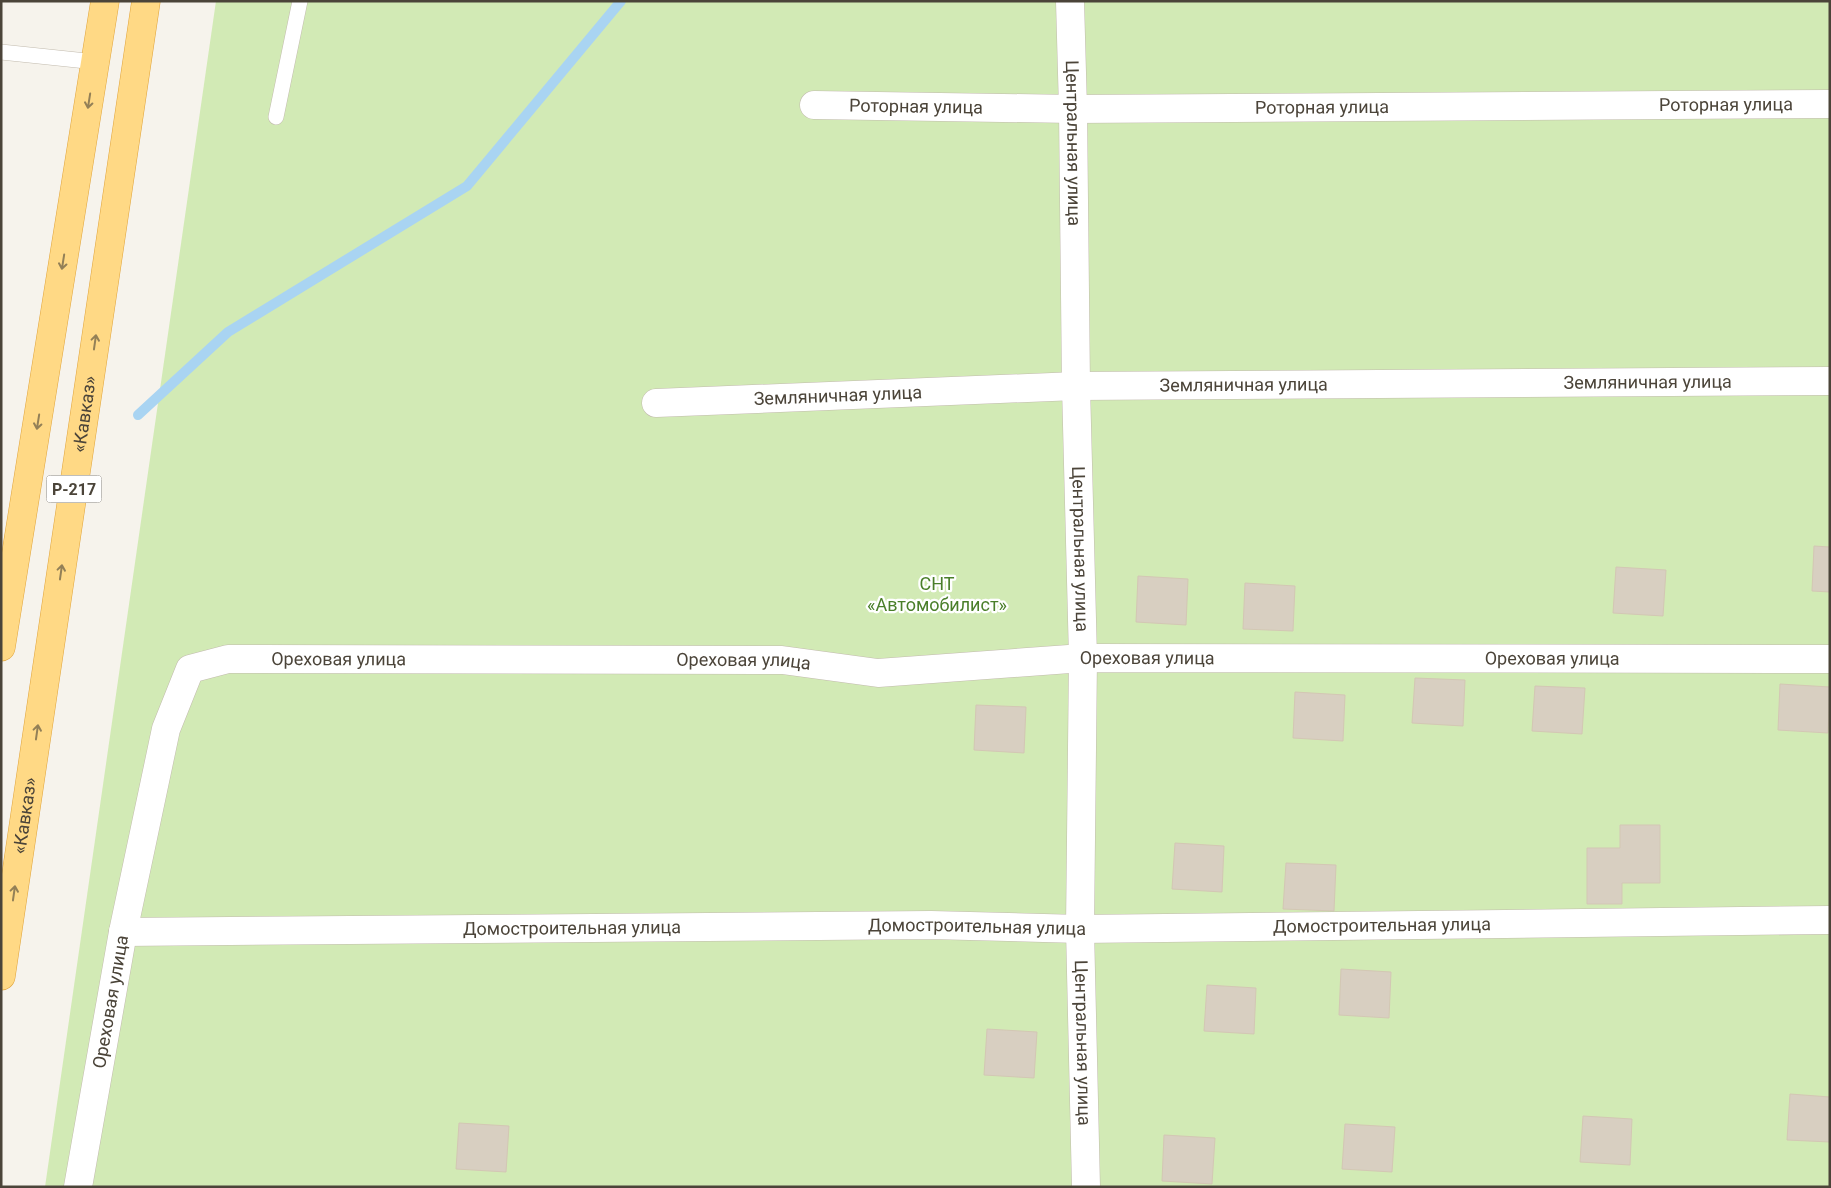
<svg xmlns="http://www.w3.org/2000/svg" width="1831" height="1188" font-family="Roboto,sans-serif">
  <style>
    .green { fill: #d2eab5 }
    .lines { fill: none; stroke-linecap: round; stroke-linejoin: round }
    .stream { stroke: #a9d4f2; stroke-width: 10 }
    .building { fill: #d8cfc1; stroke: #d3c7b4 }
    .service-casing { stroke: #c2bbae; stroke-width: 16 }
    .minor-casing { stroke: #c2bbae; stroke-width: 29 }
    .trunk-casing { stroke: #e0a43c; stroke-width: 29 }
    .service { stroke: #fff; stroke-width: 15 }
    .minor { stroke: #fff; stroke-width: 28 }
    .trunk { stroke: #ffd985; stroke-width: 28 }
    .oneway { stroke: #938057 }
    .labels { text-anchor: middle; stroke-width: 4.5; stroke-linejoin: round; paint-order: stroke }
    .shield { fill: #fff; stroke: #817c74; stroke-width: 1 }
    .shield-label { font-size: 16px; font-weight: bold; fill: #4b4439 }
    .street-label { font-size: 18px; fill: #4b4439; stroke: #fff }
    .park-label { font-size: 18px; fill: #4a7f2a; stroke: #fff }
  </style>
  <rect width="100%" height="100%" fill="#f6f3ec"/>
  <!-- green -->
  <path class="green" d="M 216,1 L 1830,1 L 1830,1187 L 45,1187 Z"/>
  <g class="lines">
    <!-- stream -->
    <path class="stream" d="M 138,415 L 228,332 L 467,186 L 621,1"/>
  </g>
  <!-- building -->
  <g class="building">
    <path d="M 1814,546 L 1830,547 L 1830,592 L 1812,591 Z"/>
    <path d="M 1616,567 L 1666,570 L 1663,616 L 1613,613 Z"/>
    <path d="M 1138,576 L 1188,579 L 1186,625 L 1136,622 Z"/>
    <path d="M 1245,583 L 1295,586 L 1293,631 L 1243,629 Z"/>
    <path d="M 1415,678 L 1465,680 L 1463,726 L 1412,723 Z"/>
    <path d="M 1780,684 L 1830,687 L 1828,733 L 1778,730 Z"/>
    <path d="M 1535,686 L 1585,688 L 1582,734 L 1532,731 Z"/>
    <path d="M 1295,692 L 1345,695 L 1343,741 L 1293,738 Z"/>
    <path d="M 976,705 L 1026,707 L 1024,753 L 974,750 Z"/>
    <path d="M 1620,825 L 1660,825 L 1660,883 L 1622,883 L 1622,904 L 1587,904 L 1587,848 L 1620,848 Z"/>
    <path d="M 1175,843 L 1224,846 L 1222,892 L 1172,889 Z"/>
    <path d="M 1286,863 L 1336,865 L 1334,911 L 1283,909 Z"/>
    <path d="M 1341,969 L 1391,972 L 1389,1018 L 1339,1015 Z"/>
    <path d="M 1207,985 L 1256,988 L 1254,1034 L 1204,1031 Z"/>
    <path d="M 987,1029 L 1037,1032 L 1034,1078 L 984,1075 Z"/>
    <path d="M 1790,1094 L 1830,1097 L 1830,1142 L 1787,1140 Z"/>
    <path d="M 1583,1116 L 1632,1119 L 1630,1165 L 1580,1162 Z"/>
    <path d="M 459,1123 L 509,1126 L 506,1172 L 456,1169 Z"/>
    <path d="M 1345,1124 L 1395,1127 L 1392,1172 L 1342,1169 Z"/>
    <path d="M 1164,1135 L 1215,1138 L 1212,1184 L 1162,1181 Z"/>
  </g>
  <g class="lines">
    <defs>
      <g id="service">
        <path d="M 1,52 L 96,62"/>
        <path d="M 276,117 L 300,1"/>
      </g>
      <g id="minor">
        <path id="s1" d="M 1070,1 L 1073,109 L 1076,386 L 1083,658 L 1080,929 L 1086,1187"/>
        <path id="s2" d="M 814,105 L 1073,109 L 1830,104"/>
        <path id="s3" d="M 656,403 L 1076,386 L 1830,381"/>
        <path id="s4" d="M 123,932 L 931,925 L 1080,929 L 1830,920"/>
        <path id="s5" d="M 78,1187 L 123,932 L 166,729 L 190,669 L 228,659 L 782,660 L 878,673 L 1083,658 L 1830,659"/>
      </g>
      <g id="trunk">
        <path d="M 1,647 L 105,1"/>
        <path id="s6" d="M 1,976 L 146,1"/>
      </g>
    </defs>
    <!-- service casing -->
    <use href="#service" class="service-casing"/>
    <!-- minor casing -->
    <use href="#minor" class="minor-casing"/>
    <!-- trunk casing -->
    <use href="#trunk" class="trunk-casing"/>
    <!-- service -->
    <use href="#service" class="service"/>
    <!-- minor -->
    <use href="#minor" class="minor"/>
    <!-- trunk -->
    <use href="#trunk" class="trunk"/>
  </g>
  <!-- one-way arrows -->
  <defs><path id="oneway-shaft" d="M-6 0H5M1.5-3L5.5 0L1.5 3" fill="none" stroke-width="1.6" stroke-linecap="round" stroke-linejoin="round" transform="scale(1.25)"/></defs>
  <g class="oneway">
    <use href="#oneway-shaft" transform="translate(89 101) rotate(99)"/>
    <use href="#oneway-shaft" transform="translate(63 262) rotate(99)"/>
    <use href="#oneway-shaft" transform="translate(95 342) rotate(-82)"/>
    <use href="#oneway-shaft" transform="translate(38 422) rotate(99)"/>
    <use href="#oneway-shaft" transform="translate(61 572) rotate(-82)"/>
    <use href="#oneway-shaft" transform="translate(37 732) rotate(-82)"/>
    <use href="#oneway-shaft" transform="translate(14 893) rotate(-82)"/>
  </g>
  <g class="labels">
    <!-- shield labels -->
    <rect class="shield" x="46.5" y="475.5" width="55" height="27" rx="4"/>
    <g class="shield-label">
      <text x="74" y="495">Р-217</text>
    </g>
    <!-- street labels -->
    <g class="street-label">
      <text dy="6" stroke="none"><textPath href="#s2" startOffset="912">Роторная улица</textPath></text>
      <text dy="6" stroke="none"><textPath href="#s2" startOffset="102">Роторная улица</textPath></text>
      <text dy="6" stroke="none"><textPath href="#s2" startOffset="508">Роторная улица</textPath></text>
      <text dy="6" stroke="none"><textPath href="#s1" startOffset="142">Центральная улица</textPath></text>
      <text dy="6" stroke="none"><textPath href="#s3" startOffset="992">Земляничная улица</textPath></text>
      <text dy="6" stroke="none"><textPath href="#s3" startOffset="588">Земляничная улица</textPath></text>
      <text dy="6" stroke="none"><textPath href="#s3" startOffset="182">Земляничная улица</textPath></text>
      <text dy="6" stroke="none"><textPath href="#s6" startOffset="568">«Кавказ»</textPath></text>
      <text dy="6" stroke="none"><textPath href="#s1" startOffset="548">Центральная улица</textPath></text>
      <text dy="6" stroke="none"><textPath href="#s5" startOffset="1491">Ореховая улица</textPath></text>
      <text dy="6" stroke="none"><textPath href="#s5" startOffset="1896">Ореховая улица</textPath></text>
      <text dy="6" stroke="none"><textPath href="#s5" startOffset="681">Ореховая улица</textPath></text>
      <text dy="6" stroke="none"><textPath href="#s5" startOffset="1086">Ореховая улица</textPath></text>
      <text dy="6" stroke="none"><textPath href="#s6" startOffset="162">«Кавказ»</textPath></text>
      <text dy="6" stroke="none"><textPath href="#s4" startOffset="1259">Домостроительная улица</textPath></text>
      <text dy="6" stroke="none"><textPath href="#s4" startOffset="854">Домостроительная улица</textPath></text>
      <text dy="6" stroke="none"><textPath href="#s4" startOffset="449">Домостроительная улица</textPath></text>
      <text dy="6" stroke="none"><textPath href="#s5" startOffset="188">Ореховая улица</textPath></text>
      <text dy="6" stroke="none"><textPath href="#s1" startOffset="1042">Центральная улица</textPath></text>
    </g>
    <!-- park labels -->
    <g class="park-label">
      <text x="937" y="590">СНТ<tspan x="937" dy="21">«Автомобилист»</tspan></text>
    </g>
  </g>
  <!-- border -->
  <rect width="1831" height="1188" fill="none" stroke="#4b4439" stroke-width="5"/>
</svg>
